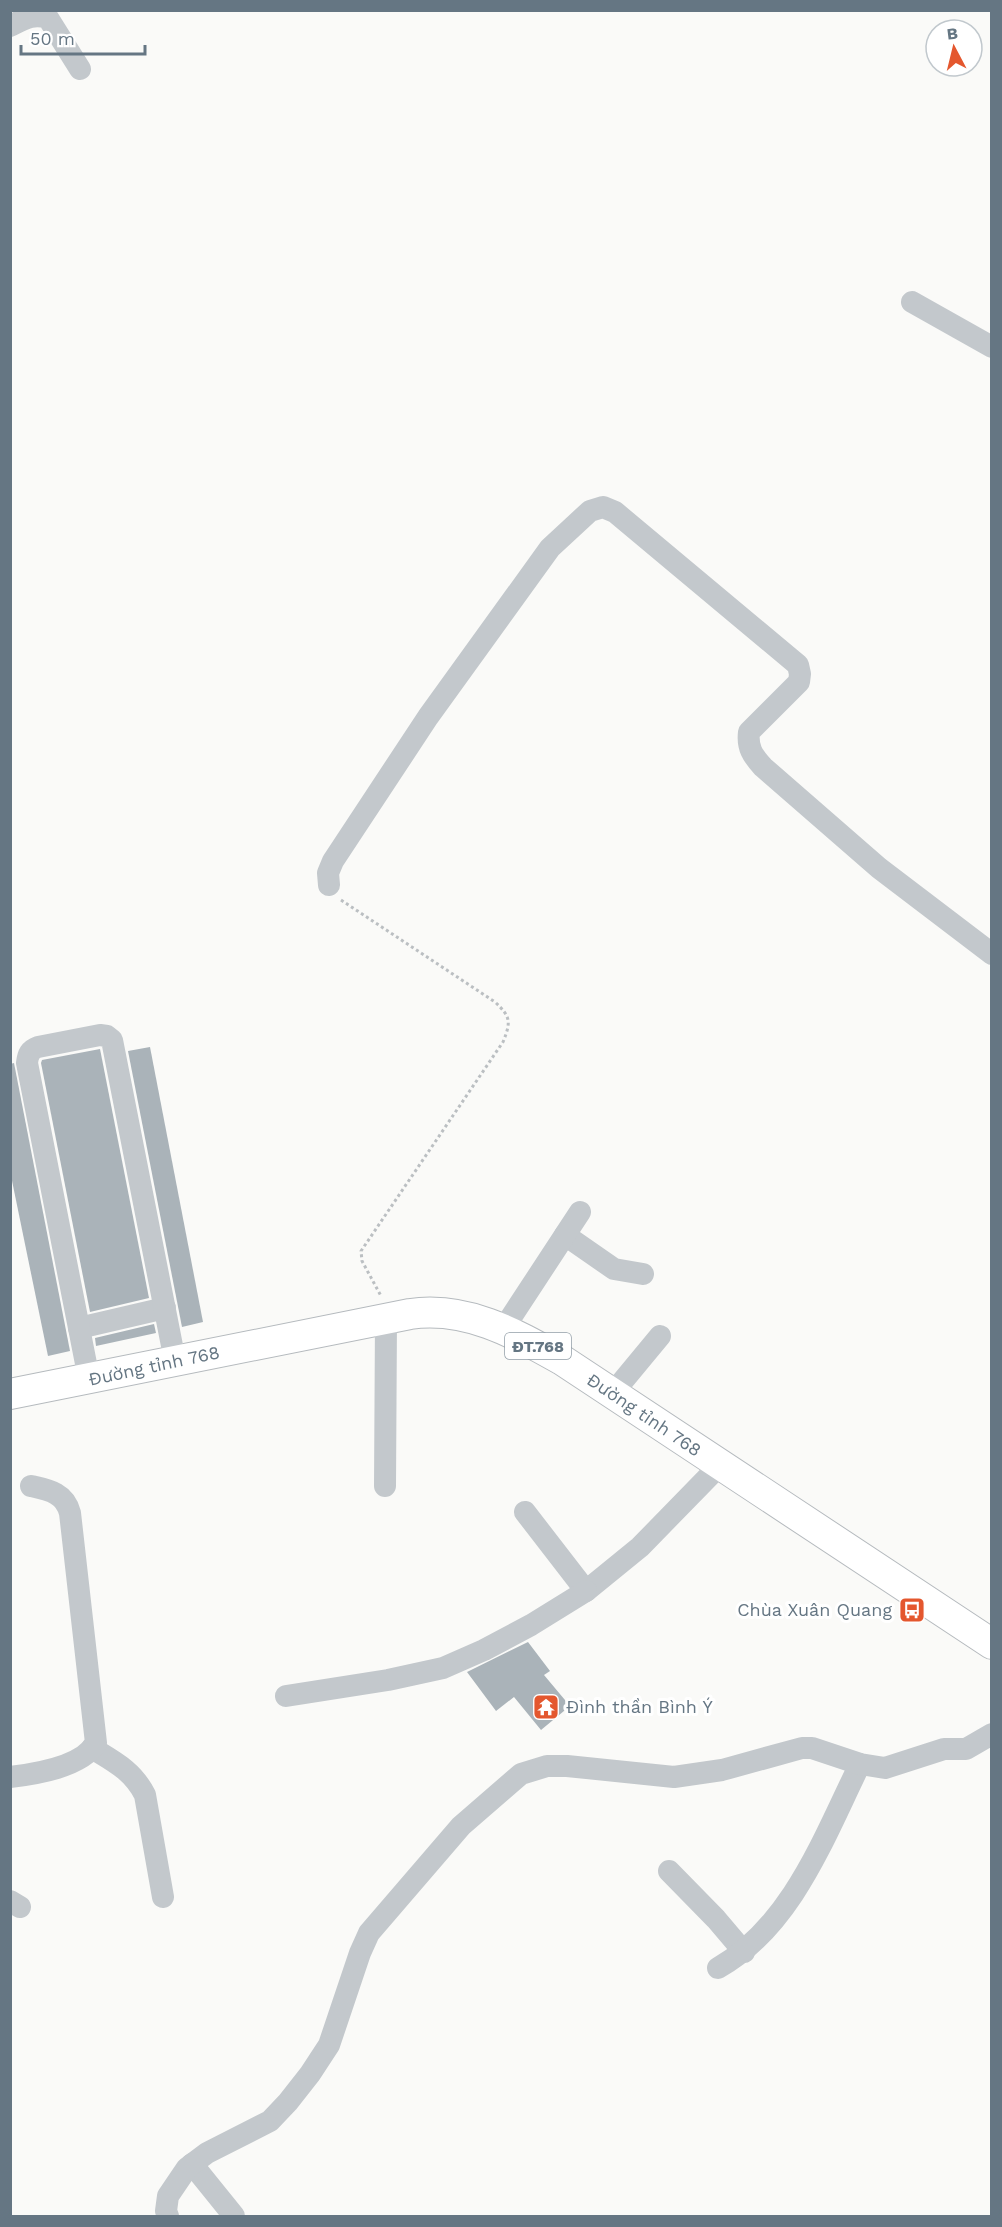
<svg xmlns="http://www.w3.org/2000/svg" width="1002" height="2227" font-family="'Work Sans',sans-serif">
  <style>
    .building { fill: #aab3b9 }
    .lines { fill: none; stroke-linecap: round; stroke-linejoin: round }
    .major-casing { stroke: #b5babe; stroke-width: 32 }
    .path { stroke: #bbbfc2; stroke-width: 3; stroke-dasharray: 3 3; stroke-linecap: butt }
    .minor { stroke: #c3c8cc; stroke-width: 22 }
    .major { stroke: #fff; stroke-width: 30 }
    .labels { text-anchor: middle; stroke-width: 6; stroke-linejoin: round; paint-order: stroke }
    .shield { fill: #fff; stroke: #939fa8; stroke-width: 1.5 }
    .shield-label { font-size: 16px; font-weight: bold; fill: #657683 }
    .street-label { font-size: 18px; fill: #657683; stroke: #fff }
    .poi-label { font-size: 18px; fill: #657683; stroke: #fff; text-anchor: end }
  </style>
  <rect width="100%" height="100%" fill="#fafaf8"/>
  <!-- building -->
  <g class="building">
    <path d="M 150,1047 L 203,1322 L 182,1327 L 128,1051 Z"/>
    <path d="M 100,1049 L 149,1298 L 90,1312 L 41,1063 L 42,1060 Z"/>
    <path d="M 14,1063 L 70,1351 L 48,1356 L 10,1171 L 10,1064 Z"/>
    <path d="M 154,1324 L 156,1333 L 96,1346 L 95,1338 Z"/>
    <path d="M 528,1642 L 550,1671 L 544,1675 L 570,1706 L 541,1730 L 514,1697 L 496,1711 L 467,1672 Z"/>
  </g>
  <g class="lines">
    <defs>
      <path id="major" d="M 10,1394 L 410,1314 C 467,1306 514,1333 562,1360 L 992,1644"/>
    </defs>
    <!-- major casing -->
    <use href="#major" class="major-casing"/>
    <!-- path -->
    <path class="path" d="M 341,900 L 495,1002 C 511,1017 511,1022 503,1042 L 361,1251 L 362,1261 L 381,1296"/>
    <!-- minor -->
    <g class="minor">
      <path d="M 10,26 C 24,19 33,13 48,18 L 80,69"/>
      <path d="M 912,302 L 992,347"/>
      <path d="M 329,885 L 328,873 L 333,861 L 428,717 L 550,548 L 590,511 L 603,507 L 615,512 L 798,665 L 800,674 L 799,682 L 749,732 C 747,748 753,756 763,767 L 879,868 L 992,954"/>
      <path d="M 565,1235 L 614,1269 L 643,1274"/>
      <path d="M 79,1328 L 165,1308"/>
      <path d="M 504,1328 L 580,1212"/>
      <path d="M 89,1379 L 27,1063 C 28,1054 30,1050 38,1047 L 100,1035 L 107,1036 L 112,1040 L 175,1361"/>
      <path d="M 612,1394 L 660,1336"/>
      <path d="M 385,1486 L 386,1319"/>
      <path d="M 525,1512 L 586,1591 L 640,1547 L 720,1465"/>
      <path d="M 286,1696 L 388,1680 L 443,1668 L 484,1650 L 531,1625 L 586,1591"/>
      <path d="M 92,1748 C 115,1762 133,1771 145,1795 L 163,1897"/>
      <path d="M 10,1777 C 35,1774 82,1767 96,1743 L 70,1513 C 65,1493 49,1490 31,1486"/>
      <path d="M 669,1871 L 716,1919 L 744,1952"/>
      <path d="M 10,1901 L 20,1907"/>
      <path d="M 718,1968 C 792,1926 824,1837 860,1764"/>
      <path d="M 192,2164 L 234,2216"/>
      <path d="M 168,2216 L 166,2211 L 168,2196 L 187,2168 L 207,2153 L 270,2121 L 288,2102 L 310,2074 L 329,2045 L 360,1953 L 369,1933 L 461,1826 L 521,1774 L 547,1766 L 567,1766 L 674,1777 L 722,1770 L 802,1748 L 812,1748 L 860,1764 L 885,1768 L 944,1749 L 966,1749 L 992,1734"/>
    </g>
    <!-- major -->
    <use href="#major" class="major"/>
  </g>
  <!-- icons -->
  <defs>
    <symbol id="bus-square" viewBox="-11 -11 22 22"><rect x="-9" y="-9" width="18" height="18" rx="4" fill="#e4572e" stroke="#fff"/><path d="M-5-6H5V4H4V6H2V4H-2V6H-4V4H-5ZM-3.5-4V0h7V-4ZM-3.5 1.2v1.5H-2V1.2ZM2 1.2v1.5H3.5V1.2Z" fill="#fff"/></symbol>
    <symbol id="temple-square" viewBox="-11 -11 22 22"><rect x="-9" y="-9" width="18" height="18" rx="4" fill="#e4572e" stroke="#fff"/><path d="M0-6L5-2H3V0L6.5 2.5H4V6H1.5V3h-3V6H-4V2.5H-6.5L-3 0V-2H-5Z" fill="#fff"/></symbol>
  </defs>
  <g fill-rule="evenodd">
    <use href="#bus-square" x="897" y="1595" width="30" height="30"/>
    <use href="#temple-square" x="531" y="1692" width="30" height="30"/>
  </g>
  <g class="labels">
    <!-- shield labels -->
    <rect class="shield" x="505" y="1333" width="66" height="26" rx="4.5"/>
    <g class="shield-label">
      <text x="538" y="1352">ĐT.768</text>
    </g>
    <!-- street labels -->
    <g class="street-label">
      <text transform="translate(154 1366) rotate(-12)" y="6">Đường tỉnh 768</text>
      <text transform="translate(644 1415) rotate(34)" y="6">Đường tỉnh 768</text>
    </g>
    <!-- poi labels -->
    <g class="poi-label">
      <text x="892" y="1616">Chùa Xuân Quang</text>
      <text x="566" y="1713" text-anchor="start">Đình thần Bình Ý</text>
    </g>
  </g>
  <!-- border -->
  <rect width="1002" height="2227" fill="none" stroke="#657683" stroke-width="24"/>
  <!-- north arrow -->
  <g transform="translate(954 48) rotate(353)"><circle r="28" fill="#ffffff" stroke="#c1c8cd" stroke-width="1.5"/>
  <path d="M0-4.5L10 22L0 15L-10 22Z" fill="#e4572e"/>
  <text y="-9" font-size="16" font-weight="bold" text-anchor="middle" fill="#657683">B</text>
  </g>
  <!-- scale -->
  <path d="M21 45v9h124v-9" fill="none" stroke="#657683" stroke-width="3"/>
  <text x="30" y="45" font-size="18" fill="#657683" stroke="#ffffff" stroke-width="4.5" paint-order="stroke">50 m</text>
</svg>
